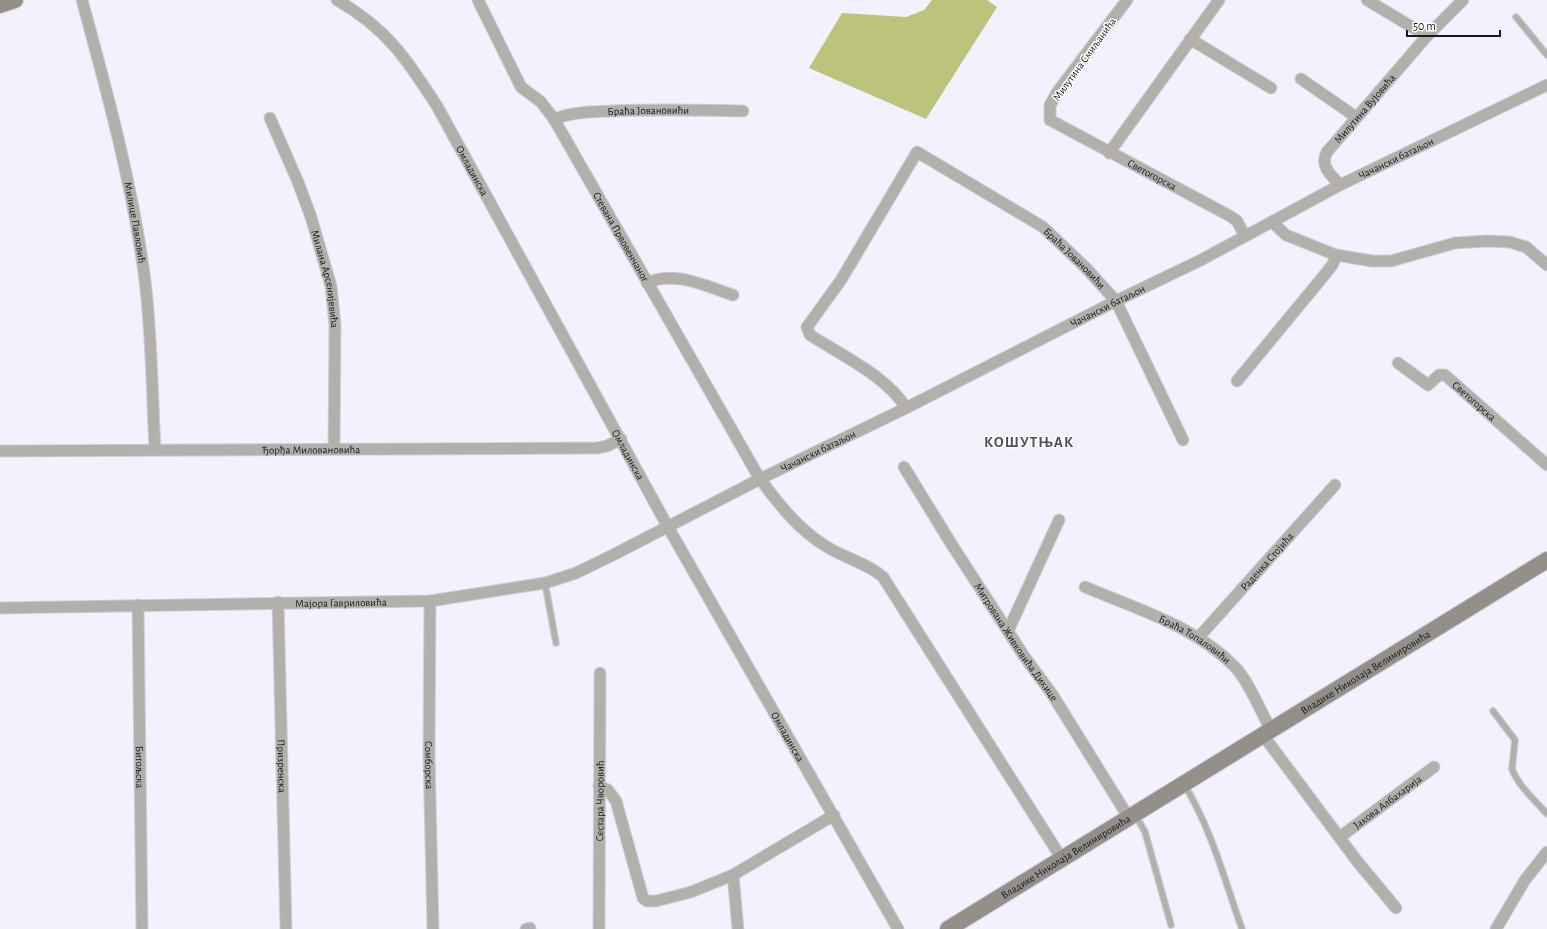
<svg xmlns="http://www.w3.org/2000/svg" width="1547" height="929" font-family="'Alegreya Sans',sans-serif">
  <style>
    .forest { fill: #bec37b }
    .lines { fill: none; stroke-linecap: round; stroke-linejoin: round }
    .lane-casing { stroke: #cfcfda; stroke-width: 8 }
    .street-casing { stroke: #cfcfda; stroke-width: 13 }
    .secondary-casing { stroke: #cfcfda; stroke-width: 18 }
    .lane { stroke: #b3b0ab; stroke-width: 5.5 }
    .street { stroke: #b3b0ab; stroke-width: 11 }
    .secondary { stroke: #948f89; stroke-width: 16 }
    .labels { text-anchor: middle; stroke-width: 3; stroke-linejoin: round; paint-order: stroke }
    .street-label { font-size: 11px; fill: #1a1a1e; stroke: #fff }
    .district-label { font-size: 15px; font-weight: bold; letter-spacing: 1px; fill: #4e4f58; stroke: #fff }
  </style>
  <rect width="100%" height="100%" fill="#f2f2fe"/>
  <!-- forest -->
  <path class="forest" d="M 932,0 L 987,0 L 997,7 L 926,119 L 809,68 L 842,13 L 906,17 L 924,10 Z"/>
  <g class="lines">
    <defs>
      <g id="lane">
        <path d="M 1516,17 L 1547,55"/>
        <path d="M 545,583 L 556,643"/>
        <path d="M 1493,711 L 1515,740 L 1512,769 C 1519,787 1535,800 1547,814"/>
        <path d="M 1184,784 C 1211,828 1225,881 1242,929"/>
        <path d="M 1136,816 L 1145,832 L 1171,925"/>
      </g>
      <g id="street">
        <path id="s1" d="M 82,0 C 107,92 133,186 145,281 C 152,336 152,394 155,450"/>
        <path id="s2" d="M 337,0 C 387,29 406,58 437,106 L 668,527 L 898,929"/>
        <path id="s3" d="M 478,0 L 521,87 L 541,102 L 554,119 L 760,479 C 778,503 798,529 824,545 C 843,558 866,562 883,577 L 1062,859"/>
        <path id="s4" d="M 1127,0 L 1058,91 L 1050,105 L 1050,120 L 1230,216 L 1237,221 L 1245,236"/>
        <path d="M 1367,0 L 1427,36"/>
        <path d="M 1190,39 L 1271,88"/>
        <path d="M 1301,79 L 1356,117"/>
        <path id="s5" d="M 270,118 L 298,182 L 311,217 L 331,286 L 335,325 L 334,449"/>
        <path id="s6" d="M 554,119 C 572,112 592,112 611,111 C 655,109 699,110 743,111"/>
        <path d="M 1109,153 L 1219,0"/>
        <path id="s7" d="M 1340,185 C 1332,176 1319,166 1327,152 L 1427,36 L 1463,0"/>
        <path d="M 1272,222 L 1286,235 L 1336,255 L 1372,261 L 1391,261 L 1455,243 L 1487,241 L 1510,242 L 1526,247 L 1547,265"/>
        <path d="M 647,283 C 675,270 705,286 733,295"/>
        <path id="s8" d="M 1398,363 L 1428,385 L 1439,375 L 1445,375 L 1547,465"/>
        <path d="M 1237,381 L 1326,273 L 1333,264 L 1336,255"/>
        <path id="s9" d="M 906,408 C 888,377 841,355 810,335 L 807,327 L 841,280 L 917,152 L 1043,227 L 1085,267 L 1116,301 L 1183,440"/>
        <path id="s10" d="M 0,451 L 597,448 L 607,446 L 621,439"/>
        <path id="s11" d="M 904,467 L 952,545 L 1024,656 L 1052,694 L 1129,818"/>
        <path id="s12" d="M 1085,587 C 1137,609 1195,626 1235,667 C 1248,680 1261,712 1271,730"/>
        <path id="s13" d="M 430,601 L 429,754 L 433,929"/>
        <path id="s14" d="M 278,602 L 286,929"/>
        <path id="s15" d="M 138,605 L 142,929"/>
        <path id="s16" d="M 0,608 L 430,601 L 545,583 L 576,573 L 613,555 L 760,479 L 906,408 L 1116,301 L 1201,260 L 1340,185 L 1547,85"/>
        <path d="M 1008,631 L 1059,520"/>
        <path id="s17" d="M 1198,638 L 1335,485"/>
        <path d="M 1263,735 L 1357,861 L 1396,908"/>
        <path d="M 599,786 L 608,790 L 616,801 L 643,898 L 647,901 L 656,901 L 691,892 L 733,875 L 834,815"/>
        <path id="s18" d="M 1340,837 L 1434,767"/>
        <path d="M 733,875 L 738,929"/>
        <path d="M 526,929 L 530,928"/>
        <path id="s19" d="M 599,929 L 600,673"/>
        <path d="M 1496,929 L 1525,880 L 1547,852"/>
      </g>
      <g id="secondary">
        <path d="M 0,5 L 15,0"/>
        <path id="s20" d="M 948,929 L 1547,560"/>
      </g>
    </defs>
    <!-- lane casing -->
    <use href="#lane" class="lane-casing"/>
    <!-- street casing -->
    <use href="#street" class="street-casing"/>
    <!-- secondary casing -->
    <use href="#secondary" class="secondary-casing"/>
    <!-- lane -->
    <use href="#lane" class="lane"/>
    <!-- street -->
    <use href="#street" class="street"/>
    <!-- secondary -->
    <use href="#secondary" class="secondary"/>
  </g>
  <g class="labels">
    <!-- street labels -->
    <g class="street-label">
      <text transform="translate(1084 59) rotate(-54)" y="4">Милутина Смиљанића</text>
      <text dy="4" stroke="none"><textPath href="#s7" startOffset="96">Милутина Вујовића</textPath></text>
      <text dy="4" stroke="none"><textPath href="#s6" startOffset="95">Браћа Јовановићи</textPath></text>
      <text dy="4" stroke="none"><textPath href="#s16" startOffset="1498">Чачански батаљон</textPath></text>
      <text dy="4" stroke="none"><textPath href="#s2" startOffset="221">Омладинска</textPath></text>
      <text dy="4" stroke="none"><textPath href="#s4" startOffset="261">Светогорска</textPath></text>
      <text dy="4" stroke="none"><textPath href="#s1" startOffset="229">Милице Павловић</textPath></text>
      <text dy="4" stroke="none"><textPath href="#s3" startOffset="279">Стевана Првовенчаног</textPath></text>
      <text dy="4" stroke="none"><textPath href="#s9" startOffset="528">Браћа Јовановићи</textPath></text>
      <text dy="4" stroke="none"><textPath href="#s5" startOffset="171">Милана Арсенијевића</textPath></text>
      <text dy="4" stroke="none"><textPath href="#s16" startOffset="1174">Чачански батаљон</textPath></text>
      <text dy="4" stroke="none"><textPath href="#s8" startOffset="97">Светогорска</textPath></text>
      <text dy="4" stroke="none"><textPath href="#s10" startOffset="311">Ђорђа Миловановића</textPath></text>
      <text dy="4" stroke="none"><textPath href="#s16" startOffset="850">Чачански батаљон</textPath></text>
      <text dy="4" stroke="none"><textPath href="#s2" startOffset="545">Омладинска</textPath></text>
      <text dy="4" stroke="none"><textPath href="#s17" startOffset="103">Раденка Стојића</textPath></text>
      <text dy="4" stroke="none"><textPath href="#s16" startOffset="341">Мајора Гавриловића</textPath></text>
      <text dy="4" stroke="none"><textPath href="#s12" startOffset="122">Браћа Топаловићи</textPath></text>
      <text dy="4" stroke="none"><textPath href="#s11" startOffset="208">Митрована Живковића Дикице</textPath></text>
      <text dy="4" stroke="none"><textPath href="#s20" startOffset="490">Владике Николаја Велимировића</textPath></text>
      <text dy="4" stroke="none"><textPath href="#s2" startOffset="869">Омладинска</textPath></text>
      <text dy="4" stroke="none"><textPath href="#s13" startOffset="164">Сомборска</textPath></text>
      <text dy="4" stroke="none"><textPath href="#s14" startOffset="164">Призренска</textPath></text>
      <text dy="4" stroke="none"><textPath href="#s15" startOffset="162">Битољска</textPath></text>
      <text dy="4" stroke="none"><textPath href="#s19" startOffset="128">Сестара Чворовић</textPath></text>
      <text dy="4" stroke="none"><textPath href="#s18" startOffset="59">Јакова Албахарија</textPath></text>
      <text dy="4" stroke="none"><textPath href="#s20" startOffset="138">Владике Николаја Велимировића</textPath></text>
    </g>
    <!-- district labels -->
    <g class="district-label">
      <text x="1029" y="447">КОШУТЊАК</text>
    </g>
  </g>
  <!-- scale -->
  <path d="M1407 30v6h93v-6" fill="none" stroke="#1a1a1e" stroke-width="2"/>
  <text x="1413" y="30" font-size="12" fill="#1a1a1e" stroke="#ffffff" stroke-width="3" paint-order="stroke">50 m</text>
</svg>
